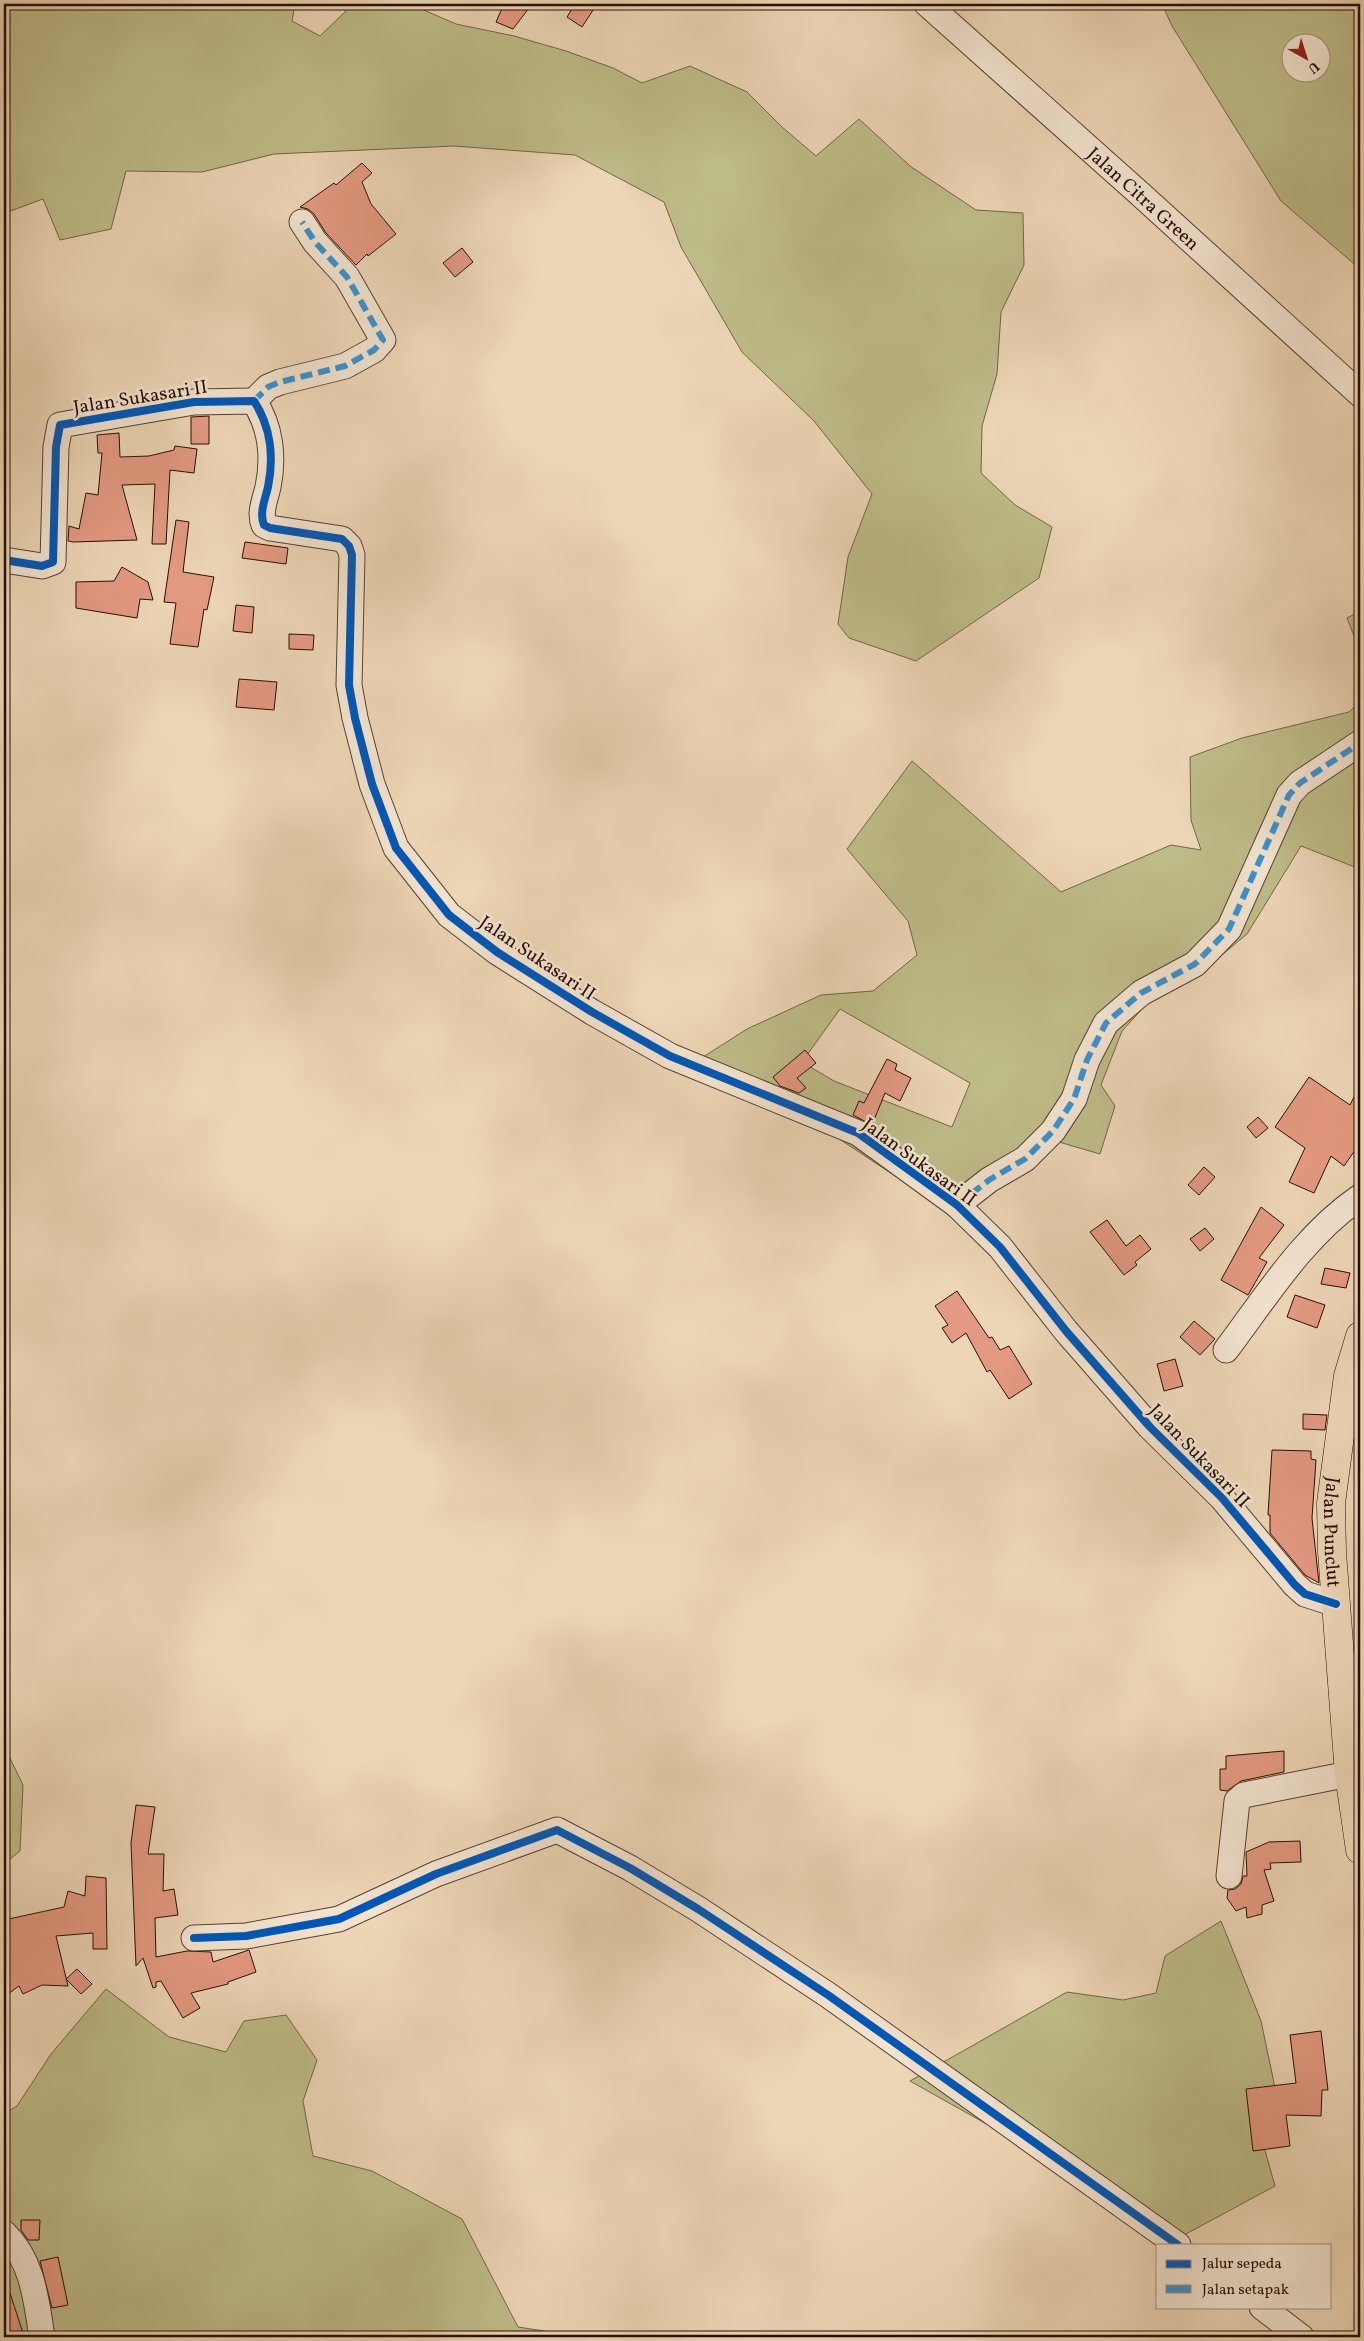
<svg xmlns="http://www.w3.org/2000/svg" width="1364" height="2341" font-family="Vollkorn,serif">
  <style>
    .green { fill: #bebc89; stroke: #726546; fill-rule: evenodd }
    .building { fill: #e49a82; stroke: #270e03 }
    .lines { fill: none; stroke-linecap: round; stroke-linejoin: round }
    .minor-casing { stroke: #584030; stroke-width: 27 }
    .major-casing { stroke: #270e03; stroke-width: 29 }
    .minor { stroke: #f3e4d0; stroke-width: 25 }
    .major { stroke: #edd6b6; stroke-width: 28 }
    .quiet { stroke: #3b92d1; stroke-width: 6; stroke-dasharray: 12 6; stroke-linecap: butt }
    .cycleway-casing { stroke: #f3e4d0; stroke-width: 11 }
    .cycleway { stroke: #0057b8; stroke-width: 8 }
    .labels { text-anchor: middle; stroke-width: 5; stroke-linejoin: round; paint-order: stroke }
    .street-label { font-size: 19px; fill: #270e03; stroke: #f3e4d0 }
  </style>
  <rect width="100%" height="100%" fill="#edd6b6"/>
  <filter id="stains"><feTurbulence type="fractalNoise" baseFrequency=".004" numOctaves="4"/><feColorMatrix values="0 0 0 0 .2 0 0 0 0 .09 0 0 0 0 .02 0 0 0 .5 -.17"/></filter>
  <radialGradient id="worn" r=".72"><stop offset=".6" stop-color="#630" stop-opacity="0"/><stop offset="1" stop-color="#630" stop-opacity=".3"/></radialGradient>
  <!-- green -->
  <g class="green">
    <path d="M 4,4 L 295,4 L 292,21 L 320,36 L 345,12 L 348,4 L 410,4 L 456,24 L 514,36 L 566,51 L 613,68 L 642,83 L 690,66 L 747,92 L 782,127 L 816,156 L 859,119 L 910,166 L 976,210 L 1023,213 L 1024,265 L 1001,312 L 997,374 L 982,426 L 981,473 L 1015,505 L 1052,527 L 1039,578 L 916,661 L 849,638 L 838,624 L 848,557 L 872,494 L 814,421 L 742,352 L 681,247 L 664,202 L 575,155 L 454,146 L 274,154 L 202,172 L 126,171 L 111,229 L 60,240 L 43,199 L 5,213 L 4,216 Z"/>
    <path d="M 1162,4 L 1360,4 L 1360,269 L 1281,201 L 1172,26 ZM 1322,42 L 1322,72 L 1292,72 L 1292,42 Z"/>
    <path d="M 1360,611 L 1360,651 L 1347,618 Z"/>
    <path d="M 1360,701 L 1360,869 L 1301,846 L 1247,934 L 1198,975 L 1155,995 L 1122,1031 L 1101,1085 L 1115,1106 L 1100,1154 L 1059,1142 L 939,1205 L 785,1103 L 689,1066 L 747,1029 L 821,995 L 873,991 L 917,955 L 908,921 L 847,849 L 912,761 L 1061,892 L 1171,845 L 1201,850 L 1191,820 L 1190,757 L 1242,738 L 1349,712 ZM 840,1009 L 970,1083 L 952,1127 L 834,1081 L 802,1062 Z"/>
    <path d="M 4,1746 L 23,1785 L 20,1851 L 4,1864 Z"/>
    <path d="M 1221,1921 L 1261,2021 L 1283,2126 L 1260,2133 L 1275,2186 L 1184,2235 L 910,2081 L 1067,1992 L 1123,2000 L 1156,1993 L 1165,1956 Z"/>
    <path d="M 106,1989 L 169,2037 L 226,2052 L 244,2021 L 286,2015 L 317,2060 L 303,2101 L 313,2156 L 372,2171 L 462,2219 L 518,2327 L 583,2337 L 4,2337 L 4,2114 L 17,2106 L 51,2054 Z"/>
  </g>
  <!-- building -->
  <g class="building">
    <path d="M 504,4 L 532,4 L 513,29 L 496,22 Z"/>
    <path d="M 575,4 L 597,4 L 582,27 L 567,17 Z"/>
    <path d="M 362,163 L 372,173 L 362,182 L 371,204 L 396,234 L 368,256 L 367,254 L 356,265 L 326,233 L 314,214 L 308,209 L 300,207 L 334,183 L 336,185 Z"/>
    <path d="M 462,248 L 473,262 L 455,277 L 443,263 Z"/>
    <path d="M 209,416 L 209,444 L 191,444 L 191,417 Z"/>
    <path d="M 119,433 L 120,457 L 149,456 L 174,450 L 175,446 L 197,449 L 194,473 L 170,470 L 166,544 L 152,544 L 155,484 L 122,485 L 137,540 L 73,542 L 68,541 L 69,526 L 79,529 L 86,493 L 98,495 L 102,453 L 98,453 L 97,435 Z"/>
    <path d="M 176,520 L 189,522 L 183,572 L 214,577 L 207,610 L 204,609 L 198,647 L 170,644 L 176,603 L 164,602 Z"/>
    <path d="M 245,542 L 288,548 L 286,564 L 242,558 Z"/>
    <path d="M 122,567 L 148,582 L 153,600 L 140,599 L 137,618 L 76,608 L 76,582 L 114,581 Z"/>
    <path d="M 236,605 L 254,607 L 252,633 L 233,631 Z"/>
    <path d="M 289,634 L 314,635 L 313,650 L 289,649 Z"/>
    <path d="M 239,679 L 277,682 L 274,710 L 236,707 Z"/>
    <path d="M 805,1050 L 816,1063 L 797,1078 L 806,1088 L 799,1093 L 780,1086 L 773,1077 Z"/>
    <path d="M 887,1059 L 897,1064 L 895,1070 L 911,1078 L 900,1101 L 885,1093 L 872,1125 L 853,1115 L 859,1101 L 864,1103 Z"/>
    <path d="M 1309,1077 L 1350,1105 L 1360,1085 L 1360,1143 L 1344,1166 L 1331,1156 L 1314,1193 L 1289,1182 L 1305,1148 L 1275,1127 Z"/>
    <path d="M 1258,1117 L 1268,1128 L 1256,1138 L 1247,1127 Z"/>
    <path d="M 1204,1167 L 1215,1177 L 1199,1195 L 1188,1185 Z"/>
    <path d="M 1261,1207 L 1284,1225 L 1259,1258 L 1267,1262 L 1248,1295 L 1221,1280 Z"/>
    <path d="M 1107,1220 L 1126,1246 L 1140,1235 L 1151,1249 L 1135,1262 L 1137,1265 L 1124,1275 L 1090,1232 Z"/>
    <path d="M 1205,1228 L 1214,1239 L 1200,1251 L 1190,1239 Z"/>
    <path d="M 1325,1268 L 1350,1273 L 1346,1288 L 1321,1284 Z"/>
    <path d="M 957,1291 L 989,1338 L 992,1337 L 1000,1350 L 1009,1346 L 1032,1384 L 1009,1399 L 990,1370 L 987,1372 L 966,1333 L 952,1343 L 942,1328 L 948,1325 L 935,1306 Z"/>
    <path d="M 1295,1295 L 1325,1305 L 1317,1328 L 1287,1317 Z"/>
    <path d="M 1194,1321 L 1215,1339 L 1200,1355 L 1180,1337 Z"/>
    <path d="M 1175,1359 L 1183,1386 L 1164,1391 L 1157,1364 Z"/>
    <path d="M 1303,1414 L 1327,1415 L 1325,1430 L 1303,1429 Z"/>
    <path d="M 1272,1450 L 1311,1451 L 1311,1459 L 1316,1460 L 1312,1518 L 1319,1583 L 1305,1575 L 1270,1533 L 1270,1515 L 1268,1515 Z"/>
    <path d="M 1284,1751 L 1284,1772 L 1241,1781 L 1227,1791 L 1220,1790 L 1220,1769 L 1226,1769 L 1226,1756 Z"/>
    <path d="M 136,1805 L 155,1807 L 148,1854 L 164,1854 L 163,1891 L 174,1889 L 178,1915 L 155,1918 L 156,1957 L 187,1951 L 211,1952 L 213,1962 L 249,1950 L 256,1972 L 228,1982 L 228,1984 L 191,1993 L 200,2008 L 183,2018 L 161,1981 L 156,1982 L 156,1987 L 153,1988 L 143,1958 L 136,1966 L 131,1843 Z"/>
    <path d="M 1300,1841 L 1301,1862 L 1270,1863 L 1271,1869 L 1264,1870 L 1274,1901 L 1262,1905 L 1262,1914 L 1247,1918 L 1246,1907 L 1236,1911 L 1227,1898 L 1228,1890 L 1235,1889 L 1241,1884 L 1243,1876 L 1247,1876 L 1246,1852 L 1269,1842 Z"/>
    <path d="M 86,1876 L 106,1878 L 107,1949 L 93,1949 L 93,1933 L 56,1936 L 68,1986 L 42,1985 L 23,1994 L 19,1986 L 4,1997 L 4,1920 L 64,1907 L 68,1891 L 85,1896 Z"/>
    <path d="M 77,1969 L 92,1984 L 81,1994 L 66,1979 Z"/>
    <path d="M 1321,2031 L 1328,2090 L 1322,2090 L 1321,2116 L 1286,2115 L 1290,2146 L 1253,2151 L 1246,2089 L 1296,2083 L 1290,2035 Z"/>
    <path d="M 21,2220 L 40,2220 L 39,2240 L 28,2240 L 21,2230 Z"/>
    <path d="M 58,2257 L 68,2305 L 52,2308 L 40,2261 Z"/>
    <path d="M 4,2284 L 7,2284 L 23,2333 L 11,2337 L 4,2337 Z"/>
  </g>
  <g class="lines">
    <defs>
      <g id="minor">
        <path id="s1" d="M 927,4 L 1139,193 L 1360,394"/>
        <path d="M 254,401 L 268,387 L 280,382 L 345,366 L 374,350 L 383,340 L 347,277 L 315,242 L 302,222"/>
        <path d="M 4,560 L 42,566 L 53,562 L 56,447 L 60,425 L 194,402 L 254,401 C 271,427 274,458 268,487 C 265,500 259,513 264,525 L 270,528 L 342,539 L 349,546 L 352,555 L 349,685 L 355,718 L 372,784 L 396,848 L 449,915 L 497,952 L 592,1012 L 670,1056 L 858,1133 L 957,1205 L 1000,1247 L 1066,1331 L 1150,1427 L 1222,1498 L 1295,1585 L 1305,1594 L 1336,1604"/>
        <path d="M 957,1205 L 989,1180 L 1025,1159 L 1053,1131 L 1074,1099 L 1087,1060 L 1106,1023 L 1141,993 L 1195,964 L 1229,929 L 1289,795 L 1300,783 L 1360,743"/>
        <path d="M 1226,1350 C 1266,1297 1304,1235 1360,1197"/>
        <path d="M 1229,1876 L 1237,1801 L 1244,1795 L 1349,1774"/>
        <path d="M 194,1938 L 246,1936 L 339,1919 L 436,1874 L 557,1830 L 630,1868 L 698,1909 L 828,1995 L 1178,2245"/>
        <path d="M 4,2233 C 33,2261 36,2299 42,2337"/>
        <path d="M 1262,2307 L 1301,2337"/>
      </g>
      <g id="major">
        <path id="s2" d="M 1360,1336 L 1348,1376 L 1331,1503 L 1332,1552 L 1349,1774 L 1360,1850"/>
      </g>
    </defs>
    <!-- minor casing -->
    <use href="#minor" class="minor-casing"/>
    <!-- major casing -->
    <use href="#major" class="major-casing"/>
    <!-- minor -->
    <use href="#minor" class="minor"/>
    <!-- major -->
    <use href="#major" class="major"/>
    <!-- quiet -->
    <g class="quiet">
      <path d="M 254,401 L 268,387 L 280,382 L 345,366 L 374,350 L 383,340 L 347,277 L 315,242 L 302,222"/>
      <path d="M 957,1205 L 989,1180 L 1025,1159 L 1053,1131 L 1074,1099 L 1087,1060 L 1106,1023 L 1141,993 L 1195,964 L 1229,929 L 1289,795 L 1300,783 L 1360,743"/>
    </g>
    <defs>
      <g id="cycleway">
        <path d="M 4,560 L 42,566 L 53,562 L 56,447 L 60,425 L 194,402 L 254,401 C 271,427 274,458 268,487 C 265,500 259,513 264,525 L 270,528 L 342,539 L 349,546 L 352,555 L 349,685 L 355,718 L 372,784 L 396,848 L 449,915 L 497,952 L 592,1012 L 670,1056 L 858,1133 L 957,1205 L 1000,1247 L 1066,1331 L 1150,1427 L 1222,1498 L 1295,1585 L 1305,1594 L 1336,1604"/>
        <path d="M 194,1938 L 246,1936 L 339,1919 L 436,1874 L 557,1830 L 630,1868 L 698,1909 L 828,1995 L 1178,2245"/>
      </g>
    </defs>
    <!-- cycleway casing -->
    <use href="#cycleway" class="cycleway-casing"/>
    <!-- cycleway -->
    <use href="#cycleway" class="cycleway"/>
  </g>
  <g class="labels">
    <!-- street labels -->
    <g class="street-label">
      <text dy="7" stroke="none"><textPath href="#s1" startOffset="291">Jalan Citra Green</textPath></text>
      <text transform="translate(140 396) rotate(-9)" y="7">Jalan Sukasari II</text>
      <text transform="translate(538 957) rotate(34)" y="7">Jalan Sukasari II</text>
      <text transform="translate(920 1161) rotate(36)" y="7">Jalan Sukasari II</text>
      <text transform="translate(1200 1455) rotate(46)" y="7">Jalan Sukasari II</text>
      <text dy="7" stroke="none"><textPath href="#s2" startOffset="199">Jalan Punclut</textPath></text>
    </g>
  </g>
  <!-- margin -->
  <rect width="1364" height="2341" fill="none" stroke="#edd6b6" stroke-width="20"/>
  <rect x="5" y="5" width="1354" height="2331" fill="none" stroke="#270e03" stroke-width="2.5"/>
  <rect x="10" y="10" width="1344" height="2321" fill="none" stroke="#270e03"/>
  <!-- legend -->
  <rect x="1156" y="2244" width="175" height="65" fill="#f3e4d0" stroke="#a18e7e"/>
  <rect x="1166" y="2260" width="25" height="8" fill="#0057b8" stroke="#a18e7e"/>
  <text x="1202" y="2268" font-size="15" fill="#270e03">Jalur sepeda</text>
  <rect x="1166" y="2285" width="25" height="8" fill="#3b92d1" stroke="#a18e7e"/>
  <text x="1202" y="2294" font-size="15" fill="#270e03">Jalan setapak</text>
  <!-- north arrow -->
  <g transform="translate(1306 58) rotate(141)"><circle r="24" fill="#f3e4d0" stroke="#a18e7e"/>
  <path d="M0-4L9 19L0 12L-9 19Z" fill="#8f2418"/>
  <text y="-8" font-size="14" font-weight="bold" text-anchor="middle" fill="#270e03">U</text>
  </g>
  <rect width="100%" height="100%" filter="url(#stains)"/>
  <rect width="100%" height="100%" fill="url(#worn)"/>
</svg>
